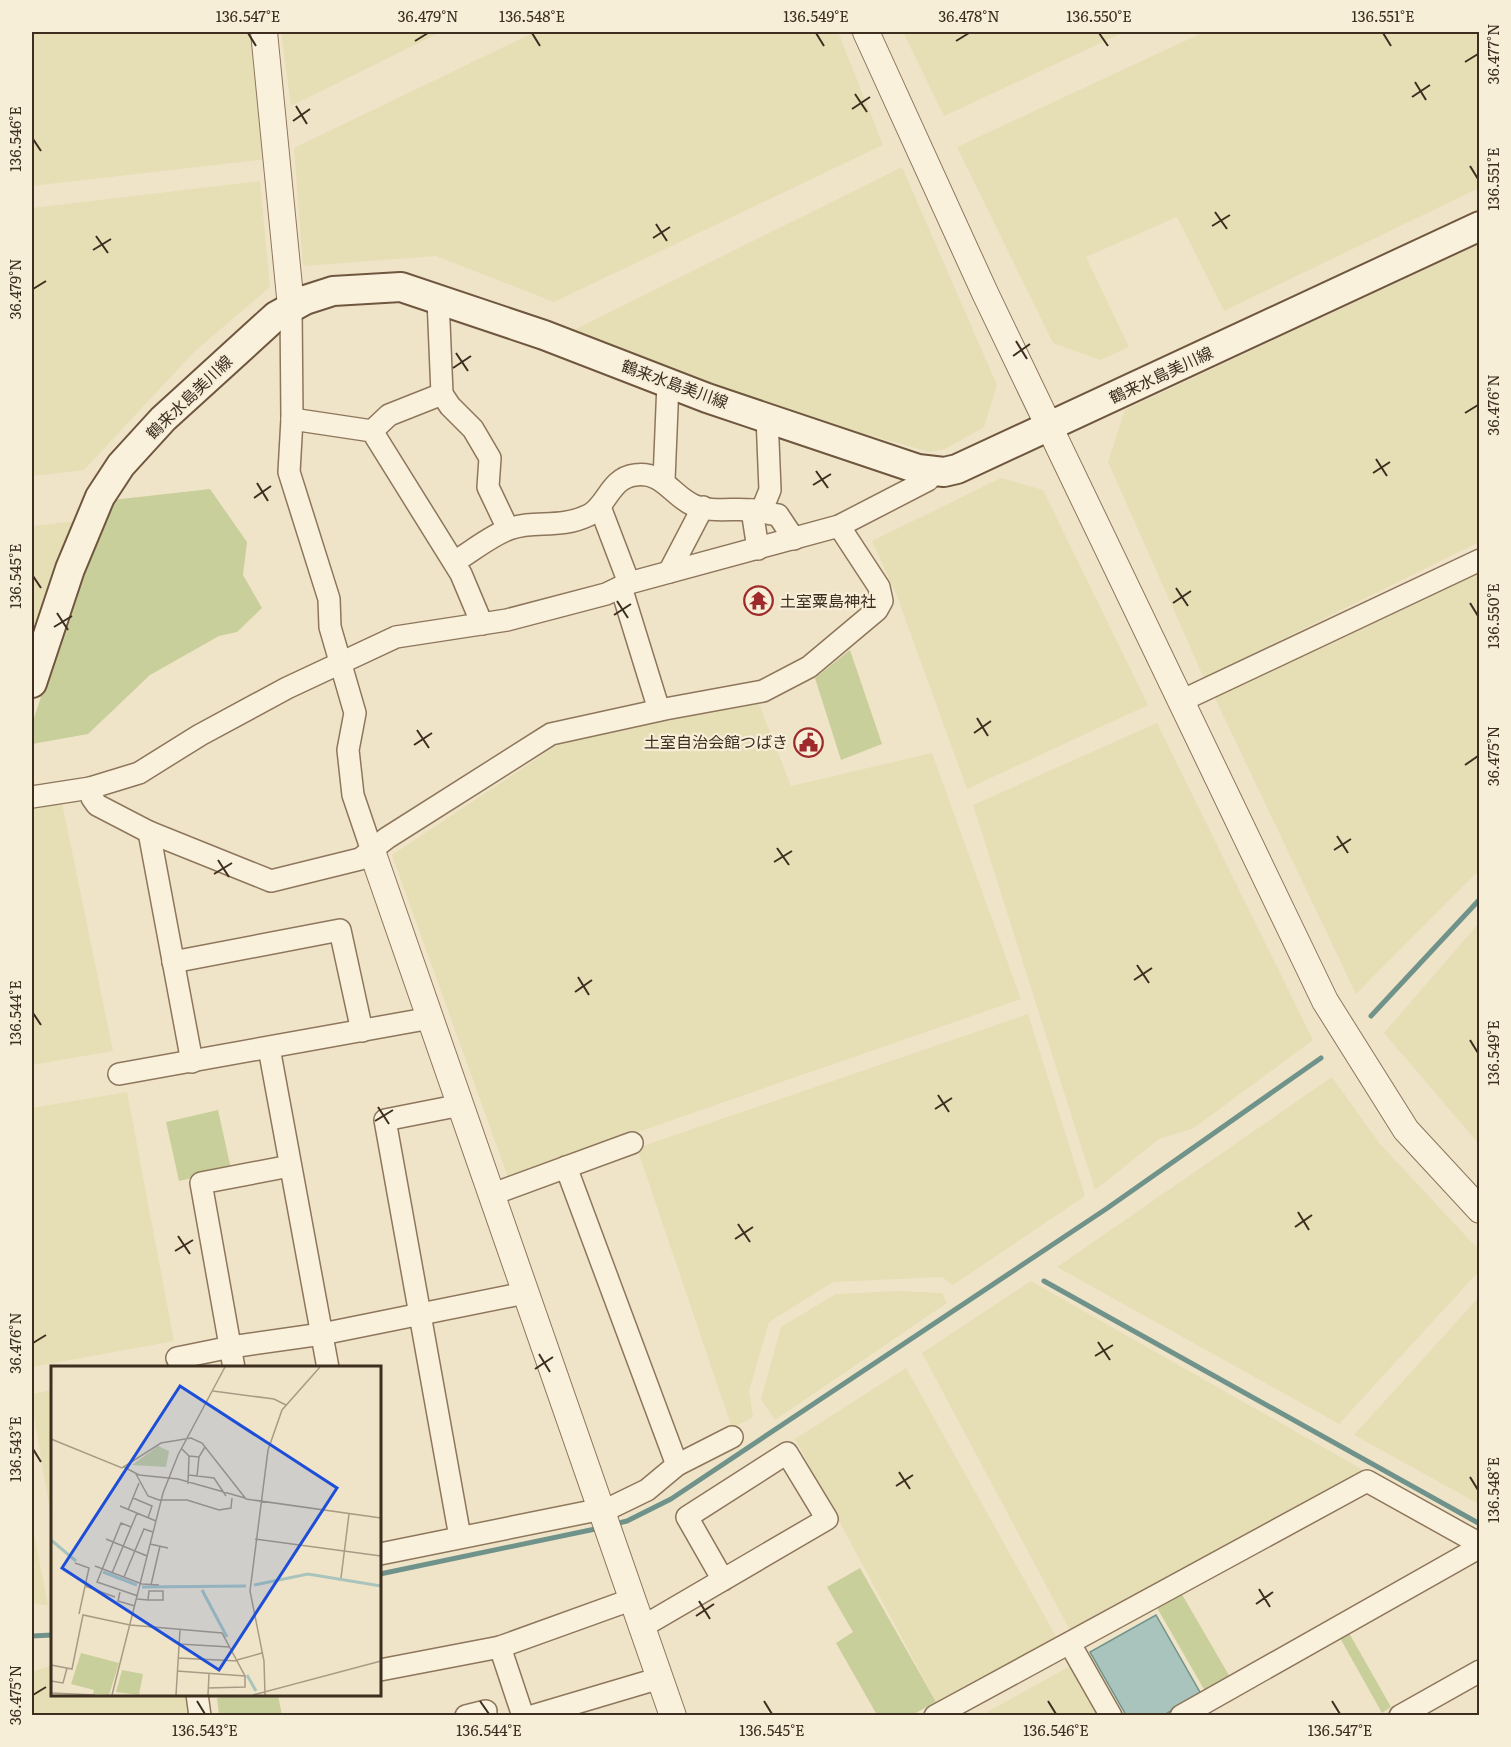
<svg xmlns="http://www.w3.org/2000/svg" width="1511" height="1747" font-family="Literata,'Noto Sans JP',serif">
  <style>
    .farmland { fill: #e6deb5 }
    .green { fill: #c9cf9b }
    .water { fill: #a9c4bc; stroke: #6f938a; stroke-width: 1.5 }
    .lines { fill: none; stroke-linecap: round; stroke-linejoin: round }
    .stream { stroke: #6f938a; stroke-width: 5 }
    .minor-casing { stroke: #8d765c; stroke-width: 24 }
    .tertiary-casing { stroke: #8d765c; stroke-width: 28 }
    .secondary-casing { stroke: #6f573f; stroke-width: 32 }
    .minor { stroke: #faf1dc; stroke-width: 21 }
    .tertiary { stroke: #faf1dc; stroke-width: 26 }
    .secondary { stroke: #faf1dc; stroke-width: 28 }
    .ticks { fill: none; stroke: #3d2e20; stroke-width: 2 }
    .labels { text-anchor: middle; stroke-width: 4.5; stroke-linejoin: round; paint-order: stroke }
    .street-label { font-size: 16px; fill: #3d2e20; stroke: #f7eed8 }
    .poi-label { font-size: 16px; fill: #3d2e20; stroke: #f7eed8; text-anchor: start }
    .inset-river { fill: none; stroke: #a9c4bc; stroke-width: 3 }
    .inset-road { fill: none; stroke: #a89b85; stroke-width: 1.5 }
    .view { fill: #1d4ed8; fill-opacity: 0.15; stroke: #1d4ed8; stroke-width: 3 }
    .inset-edge { fill: none; stroke: #3d2e20; stroke-width: 3 }
    .neatline { fill: none; stroke: #3d2e20; stroke-width: 2 }
    .ticks-label { font-size: 15px; text-anchor: middle; fill: #3d2e20 }
  </style>
  <rect width="100%" height="100%" fill="#f0e4c8"/>
  <!-- farmland -->
  <g class="farmland">
    <path d="M 32,32 L 251,32 L 266,159 L 32,186 Z"/>
    <path d="M 281,32 L 441,32 L 291,106 Z"/>
    <path d="M 535,32 L 838,32 L 883,145 L 554,302 L 436,256 L 303,266 L 294,148 Z"/>
    <path d="M 903,32 L 1124,32 L 944,116 Z"/>
    <path d="M 1204,32 L 1479,32 L 1479,188 L 1224,311 L 1177,217 L 1086,257 L 1129,347 L 1100,360 L 1053,343 L 957,147 Z"/>
    <path d="M 902,167 L 997,385 L 984,427 L 945,449 L 930,452 L 851,430 L 755,400 L 570,332 Z"/>
    <path d="M 260,181 L 270,287 L 195,351 L 84,470 L 32,476 L 32,208 Z"/>
    <path d="M 1479,244 L 1479,542 L 1204,678 L 1108,462 L 1125,410 Z"/>
    <path d="M 1001,478 L 1043,490 L 1148,705 L 967,789 L 897,596 L 872,541 Z"/>
    <path d="M 78,521 L 32,648 L 32,526 Z"/>
    <path d="M 1479,572 L 1479,870 L 1356,994 L 1214,696 Z"/>
    <path d="M 759,704 L 791,786 L 932,753 L 1021,999 L 508,1177 L 392,855 L 559,744 L 661,717 Z"/>
    <path d="M 1157,723 L 1313,1040 L 1194,1128 L 1159,1139 L 1095,1190 L 973,805 Z"/>
    <path d="M 62,803 L 113,1051 L 32,1065 L 32,810 Z"/>
    <path d="M 1479,923 L 1479,1144 L 1384,1033 Z"/>
    <path d="M 1028,1014 L 1085,1196 L 953,1285 L 942,1277 L 833,1282 L 769,1322 L 749,1391 L 753,1417 L 732,1428 L 637,1148 Z"/>
    <path d="M 1332,1077 L 1380,1144 L 1480,1251 L 1479,1271 L 1339,1424 L 1057,1267 Z"/>
    <path d="M 127,1092 L 174,1341 L 32,1367 L 32,1108 Z"/>
    <path d="M 1031,1281 L 1363,1470 L 1072,1634 L 922,1353 Z"/>
    <path d="M 898,1291 L 942,1293 L 947,1303 L 775,1420 L 761,1399 L 781,1327 L 836,1294 Z"/>
    <path d="M 1479,1297 L 1479,1504 L 1354,1435 Z"/>
    <path d="M 906,1368 L 1058,1640 L 939,1707 L 795,1439 Z"/>
    <path d="M 52,1390 L 52,1522 L 32,1405 L 32,1394 Z"/>
    <path d="M 32,1524 L 48,1605 L 32,1604 Z"/>
    <path d="M 1074,1664 L 1102,1716 L 980,1716 Z"/>
    <path d="M 52,1665 L 52,1694 L 189,1695 L 191,1713 L 185,1716 L 32,1715 L 32,1672 Z"/>
  </g>
  <!-- green -->
  <g class="green">
    <path d="M 210,489 L 247,542 L 243,575 L 262,608 L 237,632 L 219,636 L 150,675 L 88,734 L 32,744 L 32,724 L 85,562 L 112,500 Z"/>
    <path d="M 850,650 L 882,744 L 841,760 L 815,678 Z"/>
    <path d="M 218,1110 L 231,1169 L 179,1181 L 166,1122 Z"/>
    <path d="M 860,1568 L 936,1702 L 912,1715 L 877,1715 L 836,1643 L 853,1632 L 827,1587 Z"/>
    <path d="M 1180,1591 L 1230,1677 L 1205,1691 L 1156,1606 Z"/>
    <path d="M 1349,1633 L 1391,1707 L 1382,1713 L 1340,1638 Z"/>
    <path d="M 234,1694 L 278,1695 L 282,1715 L 219,1715 L 217,1698 Z"/>
  </g>
  <!-- water -->
  <path class="water" d="M 1156,1615 L 1201,1694 L 1164,1715 L 1126,1715 L 1090,1652 Z"/>
  <g class="lines">
    <!-- stream -->
    <g class="stream">
      <path d="M 1371,1016 L 1480,899"/>
      <path d="M 1044,1281 L 1480,1524"/>
      <path d="M 615,1524 L 627,1521 L 671,1499 L 1106,1209 L 1321,1058"/>
      <path d="M 380,1574 L 600,1528"/>
      <path d="M 32,1636 L 52,1635"/>
    </g>
    <defs>
      <g id="minor">
        <path d="M 291,307 L 292,419 L 289,472 L 329,599 L 330,627 L 355,713 L 348,750 L 353,795 L 372,851"/>
        <path d="M 442,394 L 450,406 L 473,429 L 490,458 L 488,487 L 508,529"/>
        <path d="M 292,419 L 372,431 L 461,574 L 482,624"/>
        <path d="M 372,431 L 389,415 L 442,394 L 438,299"/>
        <path d="M 664,480 L 668,383"/>
        <path d="M 600,507 L 629,583"/>
        <path d="M 752,510 L 758,549"/>
        <path d="M 761,512 L 770,490 L 767,417"/>
        <path d="M 454,562 C 471,552 490,536 509,529 C 536,519 558,530 589,515 C 607,506 610,478 635,475 C 663,471 671,495 693,505 C 710,513 733,508 752,510 C 761,511 770,514 778,515 L 794,539"/>
        <path d="M 669,572 L 703,507"/>
        <path d="M 621,587 L 659,710"/>
        <path d="M 1181,701 L 1480,560"/>
        <path d="M 90,788 L 92,798 L 97,805 L 149,832 L 271,881 L 360,859 L 387,838 L 551,734 L 665,709 L 763,691 L 809,667 L 877,610 L 882,601 L 879,587 L 839,526"/>
        <path d="M 32,797 L 90,788 L 139,773 L 200,735 L 287,688 L 396,637 L 507,620 L 606,594 L 629,583 L 839,526 L 928,480 L 935,471"/>
        <path d="M 149,832 L 192,1062"/>
        <path d="M 173,962 L 340,930 L 362,1031"/>
        <path d="M 269,1048 L 328,1368"/>
        <path d="M 119,1074 L 431,1018"/>
        <path d="M 566,1167 L 677,1465"/>
        <path d="M 493,1194 L 632,1143"/>
        <path d="M 177,1358 L 231,1347 L 322,1334 L 525,1293"/>
        <path d="M 234,1368 L 201,1183 L 290,1166"/>
        <path d="M 460,1537 L 385,1120 L 461,1105"/>
        <path d="M 380,1554 L 612,1507 L 647,1490 L 677,1465 L 732,1437"/>
        <path d="M 642,1627 L 827,1519 L 787,1453 L 687,1517 L 723,1580"/>
        <path d="M 1070,1644 L 1111,1716"/>
        <path d="M 500,1647 L 523,1716"/>
        <path d="M 380,1670 L 500,1647 L 633,1599"/>
        <path d="M 197,1694 L 200,1716"/>
        <path d="M 466,1716 L 486,1711"/>
        <path d="M 532,1716 L 660,1678"/>
        <path d="M 935,1716 L 1367,1481 L 1480,1544"/>
        <path d="M 1181,1716 L 1480,1547"/>
        <path d="M 1400,1716 L 1480,1671"/>
      </g>
      <g id="tertiary">
        <path d="M 264,32 L 291,307"/>
        <path d="M 866,32 L 985,293 L 1325,1001 L 1406,1130 L 1480,1210"/>
        <path d="M 372,851 L 673,1716"/>
      </g>
      <path id="secondary" d="M 32,683 L 70,569 L 100,497 L 121,465 L 163,419 L 276,316 L 305,300 L 333,291 L 401,287 L 544,335 L 707,398 L 918,469 L 944,472 L 957,469 L 1480,226"/>
    </defs>
    <!-- minor casing -->
    <use href="#minor" class="minor-casing"/>
    <!-- tertiary casing -->
    <use href="#tertiary" class="tertiary-casing"/>
    <!-- secondary casing -->
    <use href="#secondary" class="secondary-casing"/>
    <!-- minor -->
    <use href="#minor" class="minor"/>
    <!-- tertiary -->
    <use href="#tertiary" class="tertiary"/>
    <!-- secondary -->
    <use href="#secondary" class="secondary"/>
  </g>
  <!-- ticks -->
  <path class="ticks" d="M 248,33 L 256,46M 532,33 L 540,46M 816,33 L 824,46M 1099,33 L 1108,46M 1383,33 L 1391,46M 415,41 L 428,33M 956,41 L 969,33M 1465,62 L 1478,54M 1415,82 L 1426,100M 855,94 L 867,112M 1412,97 L 1430,85M 296,106 L 307,124M 852,109 L 870,97M 293,121 L 310,109M 33,139 L 41,151M 1470,166 L 1478,179M 1215,212 L 1227,229M 656,224 L 667,241M 1212,226 L 1230,215M 96,236 L 108,253M 653,238 L 670,227M 93,250 L 111,239M 33,289 L 46,281M 1016,341 L 1027,359M 456,353 L 468,371M 1013,356 L 1030,344M 453,368 L 471,356M 1465,413 L 1478,405M 1376,459 L 1387,476M 816,471 L 828,488M 1373,473 L 1390,462M 257,483 L 268,501M 813,485 L 831,474M 254,498 L 271,486M 33,576 L 41,588M 1176,588 L 1188,606M 617,601 L 628,618M 1173,603 L 1191,591M 1470,603 L 1478,616M 57,613 L 68,630M 614,615 L 631,604M 54,627 L 72,616M 977,718 L 988,736M 417,730 L 429,748M 974,733 L 991,721M 414,745 L 432,733M 1465,765 L 1478,756M 1337,836 L 1348,853M 777,848 L 789,865M 1334,850 L 1351,839M 218,860 L 229,877M 774,862 L 792,851M 214,874 L 232,863M 1137,965 L 1149,983M 578,977 L 589,995M 1134,980 L 1152,968M 575,992 L 592,980M 33,1013 L 41,1025M 1470,1040 L 1478,1053M 938,1095 L 949,1112M 378,1107 L 389,1124M 935,1109 L 952,1098M 375,1121 L 393,1110M 1298,1212 L 1309,1230M 738,1224 L 750,1242M 1295,1227 L 1312,1215M 178,1236 L 190,1254M 735,1239 L 753,1227M 175,1251 L 193,1240M 1098,1342 L 1110,1360M 33,1343 L 46,1335M 539,1354 L 550,1372M 1095,1356 L 1113,1345M 535,1369 L 553,1357M 33,1449 L 41,1462M 899,1472 L 910,1489M 1470,1477 L 1478,1490M 896,1486 L 913,1475M 1259,1589 L 1270,1607M 699,1601 L 710,1619M 1256,1604 L 1273,1592M 696,1616 L 714,1604M 33,1695 L 46,1687M 197,1701 L 205,1714M 480,1701 L 489,1714M 764,1701 L 772,1714M 1048,1701 L 1056,1714M 1332,1701 L 1340,1714"/>
  <!-- icons -->
  <defs>
    <symbol id="temple-ring" viewBox="-11 -11 22 22"><circle r="9.5" fill="#f7eed8" stroke="#9e2a2b" stroke-width="1.5"/><path d="M0-6L5-2H3V0L6.5 2.5H4V6H1.5V3h-3V6H-4V2.5H-6.5L-3 0V-2H-5Z" fill="#9e2a2b"/></symbol>
    <symbol id="civic-ring" viewBox="-11 -11 22 22"><circle r="9.5" fill="#f7eed8" stroke="#9e2a2b" stroke-width="1.5"/><path d="M-.6-6.5H3V-4.5H.6V-3L4-1V1h2V6H-6V1h2V-1L-.6-3ZM-1.2 2.5V6h2.4V2.5Z" fill="#9e2a2b"/></symbol>
  </defs>
  <g fill-rule="evenodd">
    <use href="#temple-ring" x="742" y="584" width="33" height="33"/>
    <use href="#civic-ring" x="792" y="726" width="33" height="33"/>
  </g>
  <g class="labels">
    <!-- street labels -->
    <g class="street-label">
      <text transform="translate(1161 375) rotate(-25)" y="6">鶴来水島美川線</text>
      <text transform="translate(675 384) rotate(20)" y="6">鶴来水島美川線</text>
      <text transform="translate(189 397) rotate(-44)" y="6">鶴来水島美川線</text>
    </g>
    <!-- poi labels -->
    <g class="poi-label">
      <text x="780" y="607">土室粟島神社</text>
      <text x="788" y="748" text-anchor="end">土室自治会館つばき</text>
    </g>
  </g>
  <!-- overview -->
  <g transform="translate(51 1366)">
    <rect width="330" height="330" fill="#f0e4c8"/>
    <path d="M 107,80 L 118,85 L 115,101 L 81,99 ZM 30,287 L 68,297 L 58,329 L 42,328 L 43,324 L 20,318 ZM 71,304 L 92,308 L 88,329 L 65,326 Z" fill="#c9cf9b"/>
    <path class="inset-river" d="M 0,174 L 25,195M 52,206 L 86,219M 203,219 L 257,208 L 330,220M 91,221 L 195,220M 151,224 L 176,271M 196,309 L 205,325"/>
    <path class="inset-road" d="M 162,25 L 223,33 L 235,39M 0,73 L 71,102 L 110,77 L 140,72 L 151,77 L 195,133 L 330,152M 131,83 L 138,90 L 137,118M 138,90 L 148,91 L 154,81M 73,101 L 88,109 L 127,113 L 194,132M 85,108 L 97,130 L 108,134 L 136,134 L 168,144 L 180,142 L 181,132M 138,109 L 163,112 L 175,130M 146,110 L 148,91M 82,132 L 101,140 L 97,152M 69,140 L 105,155M 77,144 L 88,117M 80,161 L 70,157 L 46,216 L 87,230M 55,173 L 96,190M 204,173 L 330,190M 99,178 L 117,182M 24,197 L 38,202 L 28,248M 44,200 L 91,218 L 108,219M 61,207 L 86,147M 73,211 L 93,163 L 102,166M 290,212 L 298,148M 100,219 L 109,180M 34,220 L 64,231M 69,226 L 67,235 L 84,240M 86,233 L 97,234 L 112,234 L 112,225 L 98,225 L 97,234M 128,278 L 179,281M 127,292 L 187,295M 186,294 L 211,287M 0,299 L 21,303 L 32,249 L 79,259 L 171,267 L 194,310 L 194,321 L 157,322M 126,305 L 194,310M 0,315 L 12,317 L 16,302M 0,327 L 44,329M 61,329 L 112,127 L 127,89 L 174,1M 125,329 L 129,264M 157,329 L 158,308M 202,329 L 330,295M 214,329 L 213,295 L 199,225 L 217,84 L 231,44 L 269,1"/>
    <path class="view" d="M 129,20 L 286,122 L 168,304 L 11,202 Z"/>
    <rect width="330" height="330" class="inset-edge"/>
  </g>
  <!-- border -->
  <rect width="1511" height="1747" fill="none" stroke="#f7eed8" stroke-width="66"/>
  <rect x="33" y="33" width="1445" height="1681" class="neatline"/>
  <g class="ticks-label">
    <text x="248" y="22">136.547°E</text>
    <text x="428" y="22">36.479°N</text>
    <text x="532" y="22">136.548°E</text>
    <text x="816" y="22">136.549°E</text>
    <text x="969" y="22">36.478°N</text>
    <text x="1099" y="22">136.550°E</text>
    <text x="1383" y="22">136.551°E</text>
    <text transform="translate(1494 54) rotate(-90)" y="5">36.477°N</text>
    <text transform="translate(16 139) rotate(-90)" y="5">136.546°E</text>
    <text transform="translate(1494 179) rotate(-90)" y="5">136.551°E</text>
    <text transform="translate(16 289) rotate(-90)" y="5">36.479°N</text>
    <text transform="translate(1494 405) rotate(-90)" y="5">36.476°N</text>
    <text transform="translate(16 576) rotate(-90)" y="5">136.545°E</text>
    <text transform="translate(1494 616) rotate(-90)" y="5">136.550°E</text>
    <text transform="translate(1494 756) rotate(-90)" y="5">36.475°N</text>
    <text transform="translate(16 1013) rotate(-90)" y="5">136.544°E</text>
    <text transform="translate(1494 1053) rotate(-90)" y="5">136.549°E</text>
    <text transform="translate(16 1343) rotate(-90)" y="5">36.476°N</text>
    <text transform="translate(16 1449) rotate(-90)" y="5">136.543°E</text>
    <text transform="translate(1494 1490) rotate(-90)" y="5">136.548°E</text>
    <text transform="translate(16 1695) rotate(-90)" y="5">36.475°N</text>
    <text x="205" y="1736">136.543°E</text>
    <text x="489" y="1736">136.544°E</text>
    <text x="772" y="1736">136.545°E</text>
    <text x="1056" y="1736">136.546°E</text>
    <text x="1340" y="1736">136.547°E</text>
  </g>
</svg>
